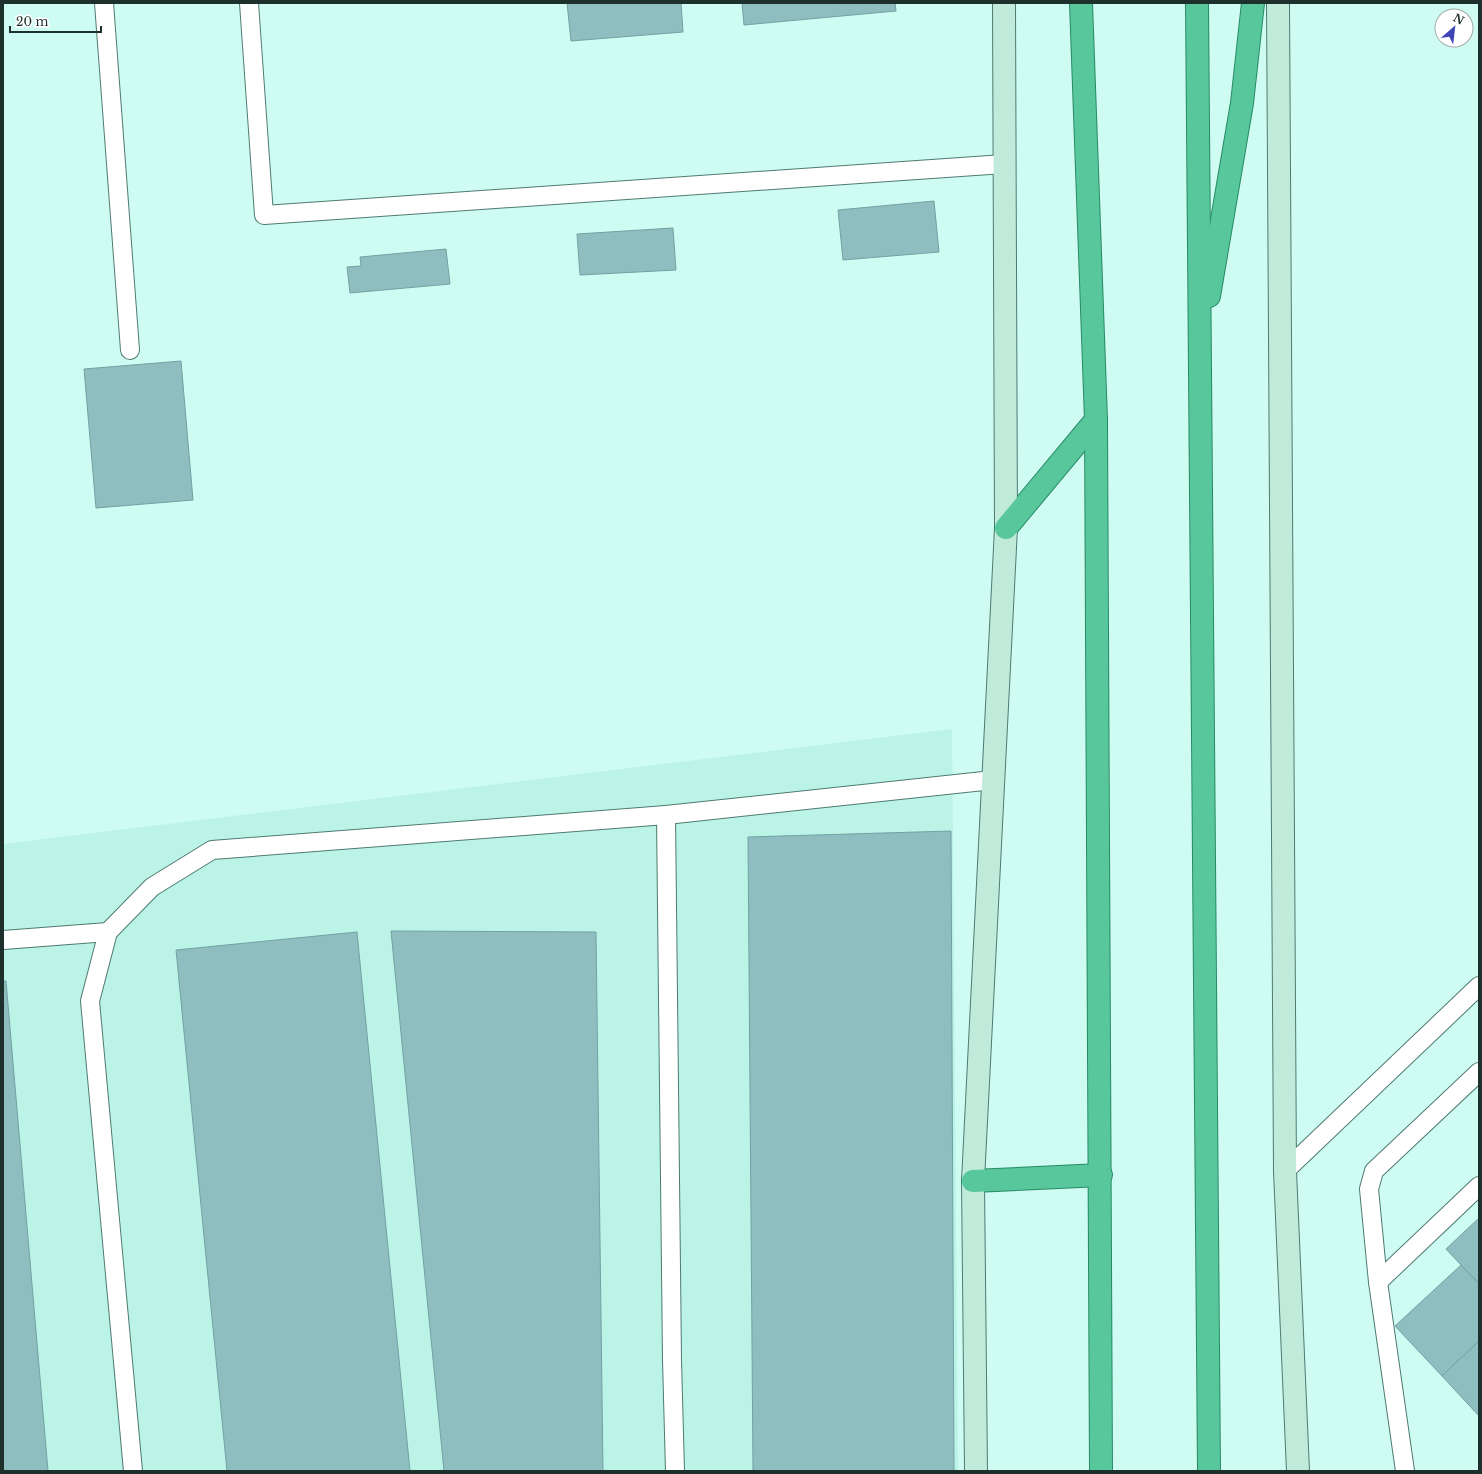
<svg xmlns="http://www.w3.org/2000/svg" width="1482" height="1474" font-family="'Libre Baskerville',serif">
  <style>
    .built { fill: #bbf3e7 }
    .building { fill: #8fbec0; stroke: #73a1a3 }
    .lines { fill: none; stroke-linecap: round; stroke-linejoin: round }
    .service-casing { stroke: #4f7a71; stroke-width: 20 }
    .secondary-casing { stroke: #4f7a71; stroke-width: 24 }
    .trunk-casing { stroke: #288a65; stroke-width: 24 }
    .service { stroke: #fff; stroke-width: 18 }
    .secondary { stroke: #c0eada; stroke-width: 22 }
    .trunk { stroke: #58c89c; stroke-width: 22 }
  </style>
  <rect width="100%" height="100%" fill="#cefcf2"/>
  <!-- built -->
  <path class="built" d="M 952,729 L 958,1471 L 3,1471 L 3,844 Z"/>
  <!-- building -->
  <g class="building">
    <path d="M 567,3 L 681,3 L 683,32 L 571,41 Z"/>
    <path d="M 742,3 L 895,3 L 896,11 L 744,25 Z"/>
    <path d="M 934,201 L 939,252 L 843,260 L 838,210 Z"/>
    <path d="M 673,228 L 676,270 L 580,275 L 577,234 Z"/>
    <path d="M 446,249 L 450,284 L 350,293 L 347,267 L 361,266 L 360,257 Z"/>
    <path d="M 181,361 L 193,500 L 96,508 L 84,369 Z"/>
    <path d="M 951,831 L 954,1471 L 753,1471 L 748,837 Z"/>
    <path d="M 391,931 L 596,932 L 603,1471 L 444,1471 Z"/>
    <path d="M 357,932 L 410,1471 L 227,1471 L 176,950 Z"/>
    <path d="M 3,981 L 6,981 L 48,1471 L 3,1471 Z"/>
    <path d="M 1479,1218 L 1479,1284 L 1446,1249 Z"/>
    <path d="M 1461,1265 L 1479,1284 L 1479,1341 L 1442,1376 L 1395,1326 Z"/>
    <path d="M 1479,1341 L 1479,1416 L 1442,1376 Z"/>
  </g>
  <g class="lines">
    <defs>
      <g id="service">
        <path d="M 104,3 L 130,350"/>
        <path d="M 249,3 L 264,215 L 1004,164"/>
        <path d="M 666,815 L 672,1360 L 675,1471"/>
        <path d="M 3,940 L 108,932"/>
        <path d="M 1285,1171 L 1479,986"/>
        <path d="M 1378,1282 L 1479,1186"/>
        <path d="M 133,1471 L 90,1001 L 108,932 L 152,887 L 212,850 L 666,815 L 993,780"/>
        <path d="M 1405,1471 L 1378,1282 L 1369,1189 L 1374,1171 L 1479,1072"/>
      </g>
      <g id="secondary">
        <path d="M 1278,3 L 1285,1171 L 1298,1471"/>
        <path d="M 976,1471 L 973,1181 L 1006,528 L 1004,3"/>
      </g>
      <g id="trunk">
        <path d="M 1081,3 L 1096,420 L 1101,1471"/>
        <path d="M 1197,3 L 1209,1471"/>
        <path d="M 1209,296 L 1242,103 L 1253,3"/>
        <path d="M 1006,528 L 1096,420"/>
        <path d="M 973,1181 L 1101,1175"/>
      </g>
    </defs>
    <!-- service casing -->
    <use href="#service" class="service-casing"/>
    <!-- secondary casing -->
    <use href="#secondary" class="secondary-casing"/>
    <!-- trunk casing -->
    <use href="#trunk" class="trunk-casing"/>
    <!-- service -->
    <use href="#service" class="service"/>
    <!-- secondary -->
    <use href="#secondary" class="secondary"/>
    <!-- trunk -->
    <use href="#trunk" class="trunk"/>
  </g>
  <!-- border -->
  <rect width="1482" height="1474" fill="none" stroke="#1e302c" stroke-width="8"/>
  <!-- north arrow -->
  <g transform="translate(1454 28) rotate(28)"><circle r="19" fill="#ffffff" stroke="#a5acab"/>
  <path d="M0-3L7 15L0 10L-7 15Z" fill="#3e44b8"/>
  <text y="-6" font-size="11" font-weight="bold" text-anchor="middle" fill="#1e302c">N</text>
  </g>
  <!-- scale -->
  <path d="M10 26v6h91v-6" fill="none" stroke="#1e302c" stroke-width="2"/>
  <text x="16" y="26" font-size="12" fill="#1e302c" stroke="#ffffff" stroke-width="3" paint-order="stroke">20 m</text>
</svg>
